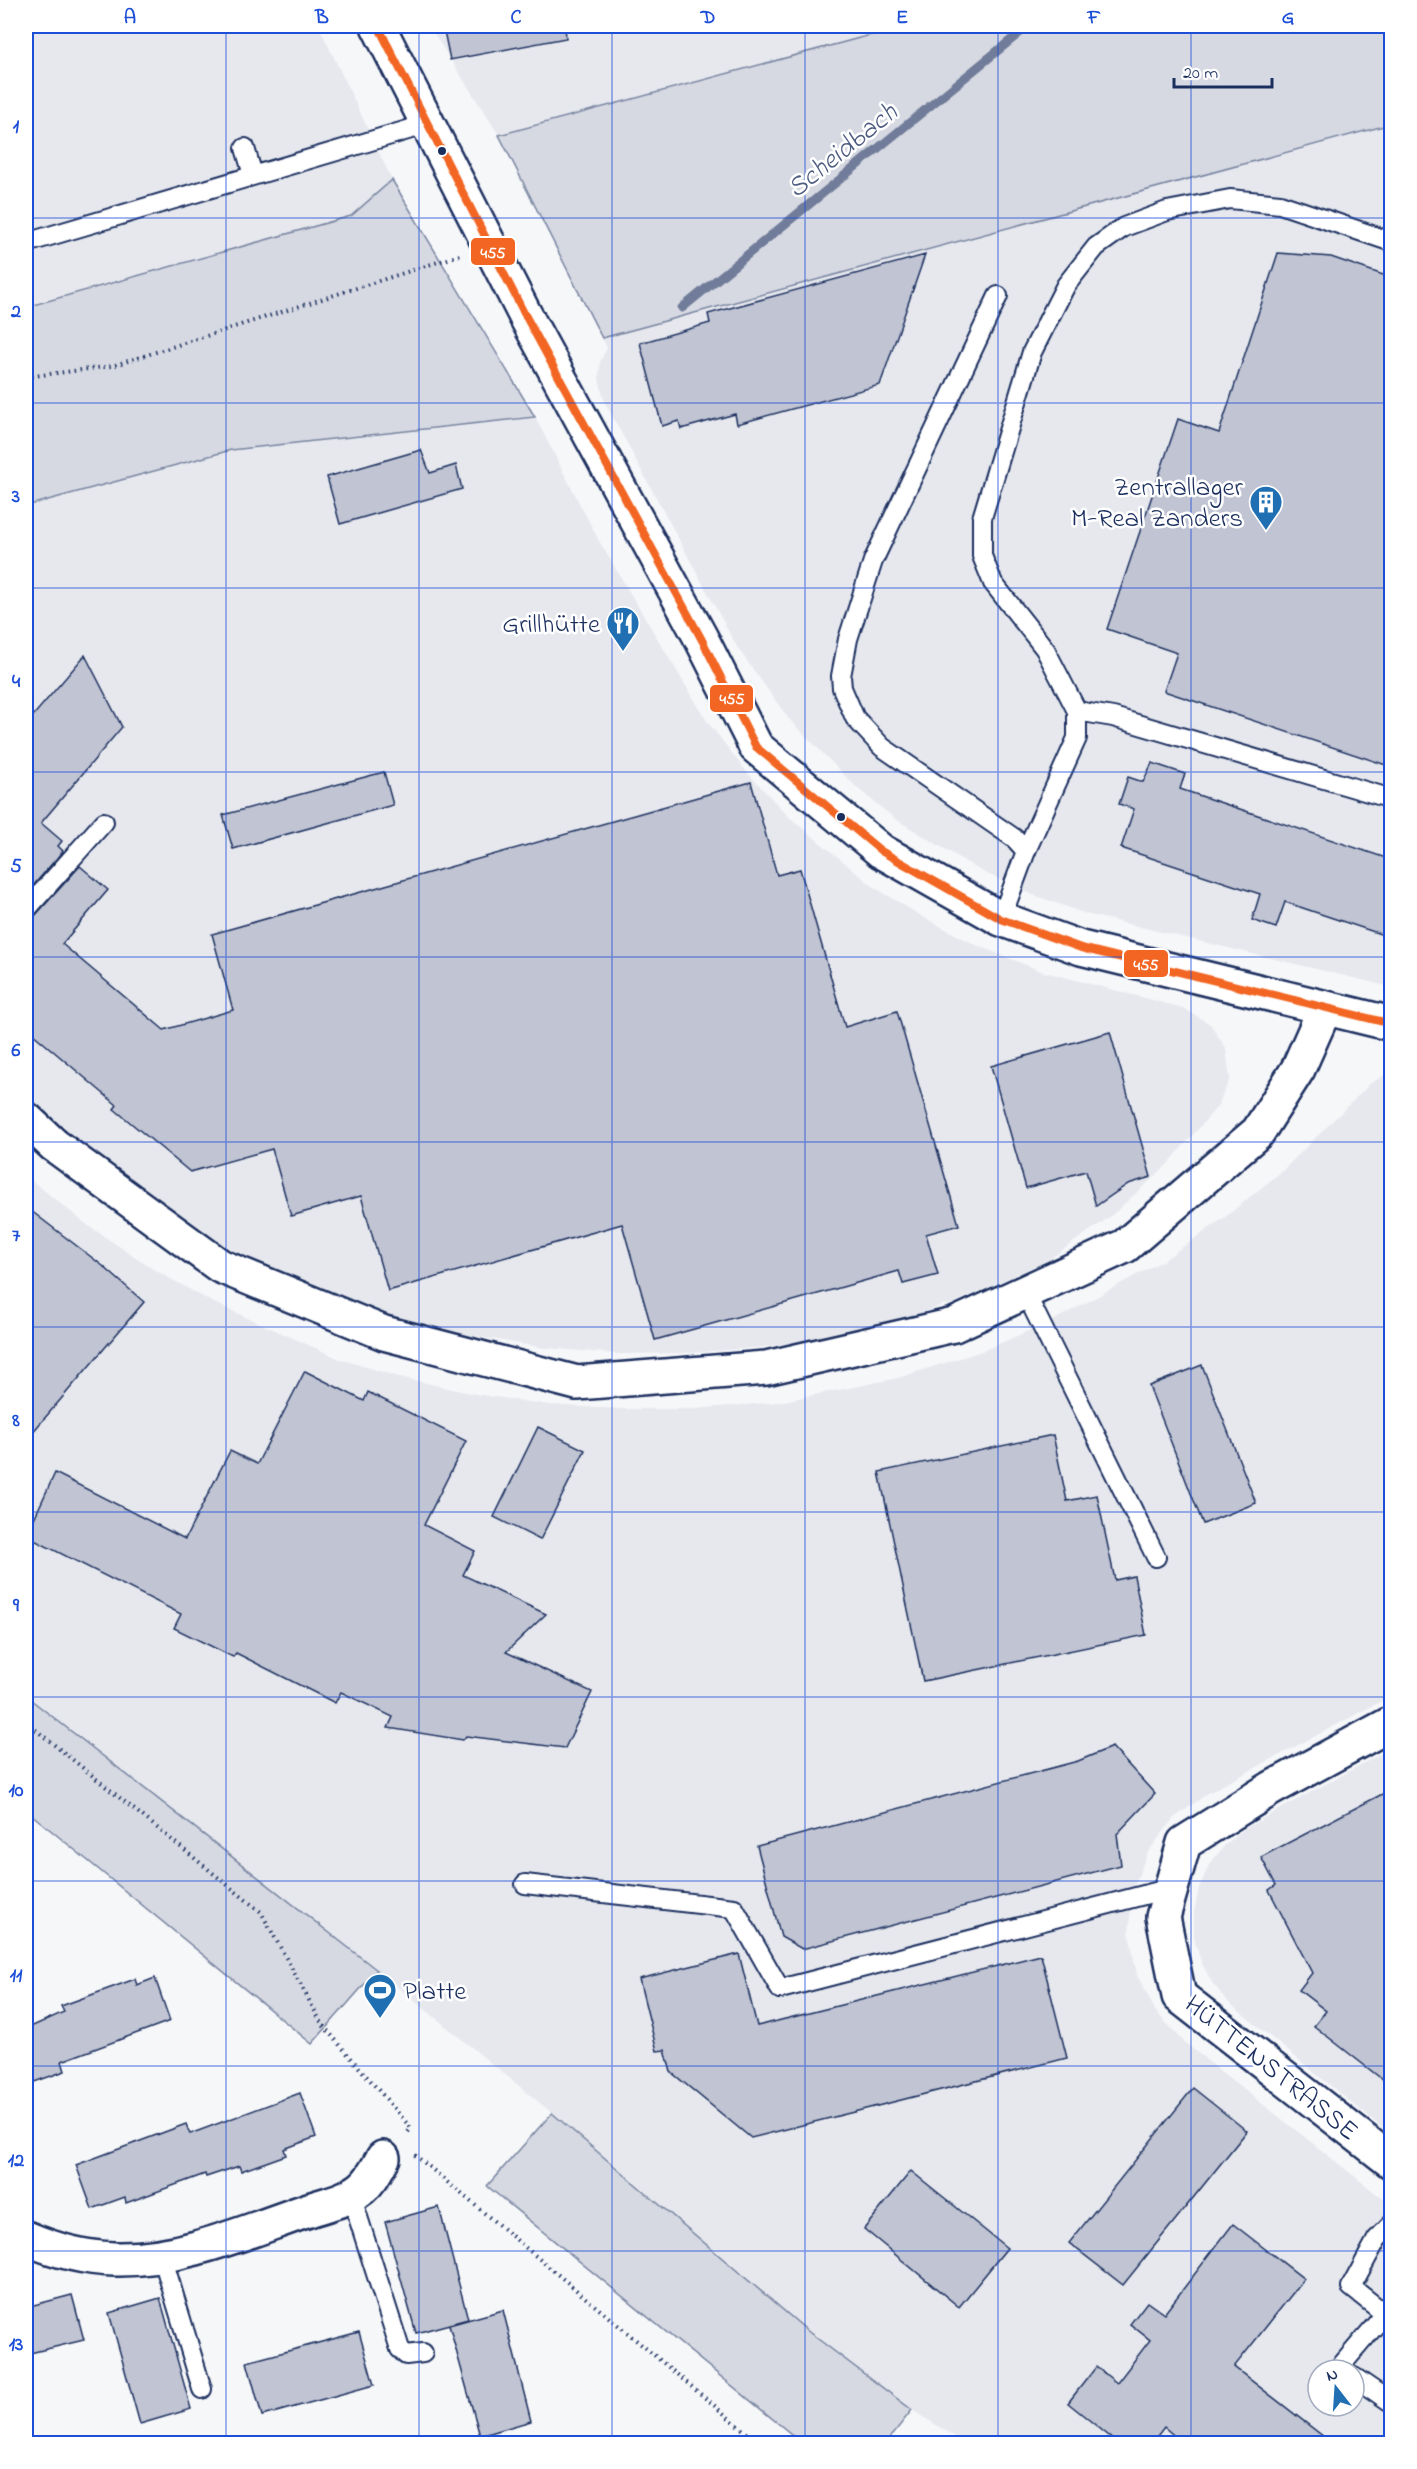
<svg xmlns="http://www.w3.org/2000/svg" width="1417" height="2469" font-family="'Indie Flower',sans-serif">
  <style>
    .built { fill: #e6e8ee; fill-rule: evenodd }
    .green { fill: #d6d9e2; stroke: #7884a0; stroke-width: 1.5 }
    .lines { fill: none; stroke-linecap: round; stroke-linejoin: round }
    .stream { stroke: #707c99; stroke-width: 9 }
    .building { fill: #c0c4d3; stroke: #1b2f5e; stroke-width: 1.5 }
    .service-casing { stroke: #1b2f5e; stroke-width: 22 }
    .minor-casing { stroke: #1b2f5e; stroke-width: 38 }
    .path { stroke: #1b2f5e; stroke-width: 4; stroke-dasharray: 1.5 4.5; stroke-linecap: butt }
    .service { stroke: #fff; stroke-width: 18 }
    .minor { stroke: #fff; stroke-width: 33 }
    .bus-1-casing { stroke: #fff; stroke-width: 12 }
    .bus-1 { stroke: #f26522; stroke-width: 8 }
    .grid { fill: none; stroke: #1d4ed8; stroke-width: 1.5; stroke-opacity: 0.55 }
    .bus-dot { fill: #1b2f5e; stroke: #fff; stroke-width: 2 }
    .labels { text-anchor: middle; stroke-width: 5; stroke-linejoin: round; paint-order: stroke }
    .poi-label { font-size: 27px; fill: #1b2f5e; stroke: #fff; text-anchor: end }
    .street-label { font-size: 27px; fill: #1b2f5e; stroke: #fff }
    .water-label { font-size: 28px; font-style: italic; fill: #4d5c81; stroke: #fff }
    .line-badge { stroke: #fff; stroke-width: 2 }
    .badge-label { font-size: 16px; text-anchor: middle; font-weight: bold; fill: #fff }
    .neatline { fill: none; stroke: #1d4ed8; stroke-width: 2 }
    .grid-label { font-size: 20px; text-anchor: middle; font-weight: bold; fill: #1d4ed8 }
  </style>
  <rect width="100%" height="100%" fill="#f6f7f9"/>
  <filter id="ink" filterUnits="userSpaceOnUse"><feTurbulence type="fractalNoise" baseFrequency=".0167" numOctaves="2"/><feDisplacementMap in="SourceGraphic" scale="12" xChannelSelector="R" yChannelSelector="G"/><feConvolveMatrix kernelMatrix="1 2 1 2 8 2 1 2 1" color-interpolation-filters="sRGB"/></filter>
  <g filter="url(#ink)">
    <!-- built -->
    <g class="built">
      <path d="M 26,26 L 319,26 L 392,180 L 351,216 L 26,307 Z"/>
      <path d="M 429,26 L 904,26 L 499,135 Z"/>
      <path d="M 1391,124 L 1391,987 L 1086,914 L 1031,894 L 979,870 L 894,818 L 857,788 L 788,718 L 737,647 L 605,403 L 599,379 L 600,362 L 607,348 L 602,338 Z"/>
      <path d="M 535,417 L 599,541 L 707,721 L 745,770 L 788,816 L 874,887 L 923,917 L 974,944 L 1041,971 L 1183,1008 L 1210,1024 L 1226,1048 L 1230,1079 L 1217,1107 L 1167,1165 L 1111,1216 L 1048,1260 L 947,1306 L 946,1304 L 908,1317 L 836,1335 L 764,1347 L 692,1353 L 618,1354 L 545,1348 L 473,1336 L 399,1319 L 318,1290 L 249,1259 L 184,1223 L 65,1136 L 26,1102 L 26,506 L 231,450 Z"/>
      <path d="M 1391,1071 L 1391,1696 L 1208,1793 L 1174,1818 L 1148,1852 L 1132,1891 L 1129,1933 L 1137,1975 L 1156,2012 L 1185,2043 L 1391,2205 L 1391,2443 L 965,2443 L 912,2410 L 810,2333 L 552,2113 L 377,1970 L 26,1696 L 26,1176 L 86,1224 L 148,1266 L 212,1302 L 340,1359 L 399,1377 L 475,1394 L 549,1405 L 621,1409 L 693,1409 L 779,1402 L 898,1378 L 982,1351 L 1056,1319 L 1164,1260 L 1224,1218 L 1282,1171 L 1371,1083 ZM 1318,2370 L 1354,2370 L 1354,2406 L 1318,2406 Z"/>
      <path d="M 1391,1748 L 1391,2135 L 1229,2003 L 1213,1984 L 1201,1962 L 1194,1938 L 1194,1912 L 1199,1888 L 1209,1865 L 1225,1845 L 1244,1829 Z"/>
    </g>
    <!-- green -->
    <g class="green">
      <path d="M 904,26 L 1391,26 L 1391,124 L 602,338 L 499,135 Z"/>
      <path d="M 392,180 L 535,417 L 231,450 L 26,506 L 26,307 L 351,216 Z"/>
      <path d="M 26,1696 L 377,1970 L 312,2044 L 26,1810 Z"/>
      <path d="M 552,2113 L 810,2333 L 912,2410 L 886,2443 L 801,2442 L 487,2186 Z"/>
    </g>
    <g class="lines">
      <!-- stream -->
      <path class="stream" d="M 682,308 L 1028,26"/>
    </g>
    <!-- building -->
    <g class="building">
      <path d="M 443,26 L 565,26 L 566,38 L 450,60 Z"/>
      <path d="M 1278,253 L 1331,257 L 1392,278 L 1392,767 L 1164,691 L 1177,653 L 1107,629 L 1178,419 L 1219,433 Z"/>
      <path d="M 925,255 L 880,385 L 737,424 L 735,414 L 681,429 L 679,421 L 662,426 L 640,343 L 710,323 L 708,314 Z"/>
      <path d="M 421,450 L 430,473 L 456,465 L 462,489 L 340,524 L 327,477 Z"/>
      <path d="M 85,655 L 122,727 L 41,823 L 62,841 L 58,846 L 63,851 L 26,894 L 26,724 Z"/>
      <path d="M 1152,763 L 1185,774 L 1180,789 L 1392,860 L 1392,938 L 1285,902 L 1276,928 L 1252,920 L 1260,894 L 1121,848 L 1134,809 L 1119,804 L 1128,777 L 1143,782 Z"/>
      <path d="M 384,772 L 393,805 L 233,849 L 223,815 Z"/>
      <path d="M 751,782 L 777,875 L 800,869 L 845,1027 L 897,1011 L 959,1225 L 926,1234 L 938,1275 L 903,1284 L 899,1271 L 655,1340 L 622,1224 L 388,1291 L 361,1196 L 291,1216 L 272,1149 L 190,1172 L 114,1109 L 117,1105 L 26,1028 L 26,921 L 34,917 L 80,866 L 108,890 L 62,944 L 164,1030 L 233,1010 L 212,934 Z"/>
      <path d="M 1110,1032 L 1151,1177 L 1128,1184 L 1096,1206 L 1086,1171 L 1026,1188 L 991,1066 Z"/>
      <path d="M 26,1207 L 103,1266 L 144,1302 L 26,1440 Z"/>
      <path d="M 1202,1365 L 1256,1503 L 1203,1524 L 1149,1386 Z"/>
      <path d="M 305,1371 L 364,1401 L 368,1392 L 466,1441 L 424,1525 L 475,1551 L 463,1575 L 546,1614 L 506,1652 L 592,1692 L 565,1748 L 466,1736 L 463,1740 L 388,1728 L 393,1717 L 341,1692 L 335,1703 L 236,1653 L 233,1657 L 174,1628 L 181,1614 L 26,1536 L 55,1473 L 185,1539 L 230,1451 L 257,1464 Z"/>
      <path d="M 538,1427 L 585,1450 L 540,1540 L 494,1517 Z"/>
      <path d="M 1053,1435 L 1067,1501 L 1097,1495 L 1115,1580 L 1134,1576 L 1146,1635 L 923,1681 L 879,1472 Z"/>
      <path d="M 1112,1747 L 1155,1794 L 1117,1834 L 1121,1865 L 802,1949 L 781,1937 L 757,1846 L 1078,1761 Z"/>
      <path d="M 1392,1789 L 1392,2087 L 1314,2026 L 1326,2011 L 1299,1990 L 1312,1973 L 1269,1890 L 1276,1885 L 1261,1857 Z"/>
      <path d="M 739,1954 L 757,2026 L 1041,1955 L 1067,2058 L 751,2138 L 671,2072 L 665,2050 L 657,2051 L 639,1979 Z"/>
      <path d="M 155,1978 L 170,2021 L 62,2061 L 65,2071 L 26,2085 L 26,2029 L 64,2012 L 61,2006 L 135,1979 L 137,1985 Z"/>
      <path d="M 1193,2088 L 1247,2131 L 1123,2285 L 1069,2243 Z"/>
      <path d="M 300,2093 L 316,2137 L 284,2149 L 286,2155 L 241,2171 L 239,2166 L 206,2177 L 205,2174 L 126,2203 L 125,2197 L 92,2209 L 76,2165 L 186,2124 L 190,2134 Z"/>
      <path d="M 911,2171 L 1007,2248 L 959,2307 L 864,2229 Z"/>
      <path d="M 439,2207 L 468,2319 L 416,2333 L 385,2222 Z"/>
      <path d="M 1233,2224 L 1304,2279 L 1234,2367 L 1333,2444 L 1184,2444 L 1164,2427 L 1151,2444 L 1119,2444 L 1068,2403 L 1096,2367 L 1117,2383 L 1150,2340 L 1130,2324 L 1147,2302 L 1164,2314 Z"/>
      <path d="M 72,2295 L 84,2340 L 26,2354 L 26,2307 Z"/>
      <path d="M 160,2298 L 191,2409 L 140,2424 L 109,2313 Z"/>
      <path d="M 503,2310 L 531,2421 L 480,2436 L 449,2325 Z"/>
      <path d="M 359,2332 L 374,2385 L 262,2416 L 247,2362 Z"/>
    </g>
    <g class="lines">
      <defs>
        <g id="service">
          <path d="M 245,148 L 253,175"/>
          <path d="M 26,243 L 428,124"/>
          <path d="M 998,296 L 873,561 L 848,639 L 841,676 L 842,688 L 855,718 L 882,747 L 1014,838 L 1026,851 L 1001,919"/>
          <path d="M 1077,711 L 1113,717 L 1392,799"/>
          <path d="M 1026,851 L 1077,738 L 1077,711 L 1045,649 L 993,583 L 982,556 L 982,518 L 1032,352 L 1066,285 L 1096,247 L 1124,227 L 1167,211 L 1230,199 L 1280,204 L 1392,242"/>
          <path d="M 26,910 L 104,822"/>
          <path d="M 1025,1292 L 1156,1557"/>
          <path d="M 525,1884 L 734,1908 L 780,1989 L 1171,1888"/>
          <path d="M 351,2195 L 400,2349 L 406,2355 L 423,2353"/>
          <path d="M 162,2256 L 202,2389"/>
          <path d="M 1344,2370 L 1340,2367 L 1385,2314 L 1351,2287 L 1377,2239 L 1392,2224"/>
          <path d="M 1354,2377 L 1392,2403"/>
        </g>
        <g id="minor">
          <path d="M 378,26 L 524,313 L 702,640 L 756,747 L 881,851 L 1001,919 L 1081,948 L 1392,1024"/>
          <path d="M 26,1119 L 54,1145 L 220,1266 L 384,1333 L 577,1383 L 766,1368 L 954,1325 L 1125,1246 L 1258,1132 L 1298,1069 L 1325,1008"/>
          <path d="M 1392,1723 L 1272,1788 L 1184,1843 L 1163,1917 L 1179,1996 L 1392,2162"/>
          <path d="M 26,2238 C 54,2250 83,2258 114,2259 C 178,2261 243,2233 303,2212 C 322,2205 346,2201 362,2188 C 372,2180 377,2168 383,2158"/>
        </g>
      </defs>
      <!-- service casing -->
      <use href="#service" class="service-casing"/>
      <!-- minor casing -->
      <use href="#minor" class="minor-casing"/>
      <!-- path -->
      <g class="path">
        <path d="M 26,377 L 112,366 L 460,255"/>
        <path d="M 26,1722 L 261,1912 L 322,2024 L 411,2128 L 406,2135"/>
        <path d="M 415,2155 L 753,2438 L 775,2444"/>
      </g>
      <!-- service -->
      <use href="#service" class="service"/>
      <!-- minor -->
      <use href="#minor" class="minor"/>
      <defs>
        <path id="bus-1" d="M 378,26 L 524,313 L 702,640 L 756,747 L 881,851 L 1001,919 L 1081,948 L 1392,1024"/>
      </defs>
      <!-- bus-1 casing -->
      <use href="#bus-1" class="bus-1-casing"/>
      <!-- bus-1 -->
      <use href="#bus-1" class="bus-1"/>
    </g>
  </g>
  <!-- grid -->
  <path class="grid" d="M 226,26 L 226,2444M 419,26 L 419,2444M 612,26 L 612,2444M 805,26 L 805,2444M 998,26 L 998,2444M 1191,26 L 1191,2444M 26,218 L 1392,218M 26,403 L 1392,403M 26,588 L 1392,588M 26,772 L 1392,772M 26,957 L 1392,957M 26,1142 L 1392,1142M 26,1327 L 1392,1327M 26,1512 L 1392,1512M 26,1697 L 1392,1697M 26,1881 L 1392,1881M 26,2066 L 1392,2066M 26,2251 L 1392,2251"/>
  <!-- icons -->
  <defs>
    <symbol id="building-pin" viewBox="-11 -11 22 30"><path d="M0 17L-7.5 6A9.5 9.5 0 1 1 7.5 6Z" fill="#1f6fb2" stroke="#fff"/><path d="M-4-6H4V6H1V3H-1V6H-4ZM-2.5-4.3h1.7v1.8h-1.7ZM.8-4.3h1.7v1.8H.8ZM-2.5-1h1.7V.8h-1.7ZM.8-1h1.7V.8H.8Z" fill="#fff"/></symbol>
    <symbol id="restaurant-pin" viewBox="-11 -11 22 30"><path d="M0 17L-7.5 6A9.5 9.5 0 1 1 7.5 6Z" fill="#1f6fb2" stroke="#fff"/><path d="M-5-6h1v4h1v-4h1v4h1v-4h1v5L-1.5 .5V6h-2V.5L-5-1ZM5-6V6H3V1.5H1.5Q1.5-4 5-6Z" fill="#fff"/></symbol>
    <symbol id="stadium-pin" viewBox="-11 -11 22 30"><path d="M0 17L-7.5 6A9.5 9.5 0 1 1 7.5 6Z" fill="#1f6fb2" stroke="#fff"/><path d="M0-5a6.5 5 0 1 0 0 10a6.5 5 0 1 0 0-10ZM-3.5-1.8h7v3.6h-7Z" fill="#fff"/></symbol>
  </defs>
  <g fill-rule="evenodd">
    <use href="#building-pin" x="1247" y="483" width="38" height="52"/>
    <use href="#restaurant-pin" x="604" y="604" width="38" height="52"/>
    <use href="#stadium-pin" x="361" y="1971" width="38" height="52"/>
  </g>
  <!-- markers -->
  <g class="bus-dot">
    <circle cx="442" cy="151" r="5"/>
    <circle cx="841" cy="817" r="5"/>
  </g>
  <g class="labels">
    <!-- poi labels -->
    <g class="poi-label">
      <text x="1243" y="495">Zentrallager<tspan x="1243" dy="31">M-Real Zanders</tspan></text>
      <text x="600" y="632">Grillhütte</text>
      <text x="403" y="1999" text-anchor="start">Platte</text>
    </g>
    <!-- street labels -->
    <g class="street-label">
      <text transform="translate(1272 2067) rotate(39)" y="9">HÜTTENSTRASSE</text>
    </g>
    <!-- water labels -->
    <g class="water-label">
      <text transform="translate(841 149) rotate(-39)" y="10">Scheidbach</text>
    </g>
  </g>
  <g class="line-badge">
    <rect x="470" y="237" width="46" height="29" rx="6" fill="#f26522"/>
    <rect x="709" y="684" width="45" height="29" rx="6" fill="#f26522"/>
    <rect x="1123" y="949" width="46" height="29" rx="6" fill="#f26522"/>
  </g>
  <g class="badge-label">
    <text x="493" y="258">455</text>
    <text x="732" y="704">455</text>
    <text x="1146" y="970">455</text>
  </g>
  <!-- margin -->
  <rect width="1417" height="2469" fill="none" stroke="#fff" stroke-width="66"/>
  <!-- north arrow -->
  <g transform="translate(1336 2388) rotate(343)"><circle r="28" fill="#ffffff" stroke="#a4acbf" stroke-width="1.5"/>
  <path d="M0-4.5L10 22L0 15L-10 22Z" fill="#1f6fb2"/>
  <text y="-9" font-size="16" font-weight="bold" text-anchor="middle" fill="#1b2f5e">N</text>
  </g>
  <!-- scale -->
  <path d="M1174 78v9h98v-9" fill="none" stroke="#1b2f5e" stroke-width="3"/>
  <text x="1183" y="78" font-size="18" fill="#1b2f5e" stroke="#ffffff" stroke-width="4.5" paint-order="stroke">20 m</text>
  <rect x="33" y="33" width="1351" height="2403" class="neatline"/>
  <g class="grid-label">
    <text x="130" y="23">A</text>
    <text x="322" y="23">B</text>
    <text x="516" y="23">C</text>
    <text x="708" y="23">D</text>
    <text x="902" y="23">E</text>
    <text x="1094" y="23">F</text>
    <text x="1288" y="23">G</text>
    <text x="16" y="132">1</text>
    <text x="16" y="317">2</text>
    <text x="16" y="502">3</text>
    <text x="16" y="687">4</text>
    <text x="16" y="872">5</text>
    <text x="16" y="1056">6</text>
    <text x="16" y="1241">7</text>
    <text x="16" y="1426">8</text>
    <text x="16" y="1611">9</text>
    <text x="16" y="1796">10</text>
    <text x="16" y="1981">11</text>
    <text x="16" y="2166">12</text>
    <text x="16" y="2350">13</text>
  </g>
</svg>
